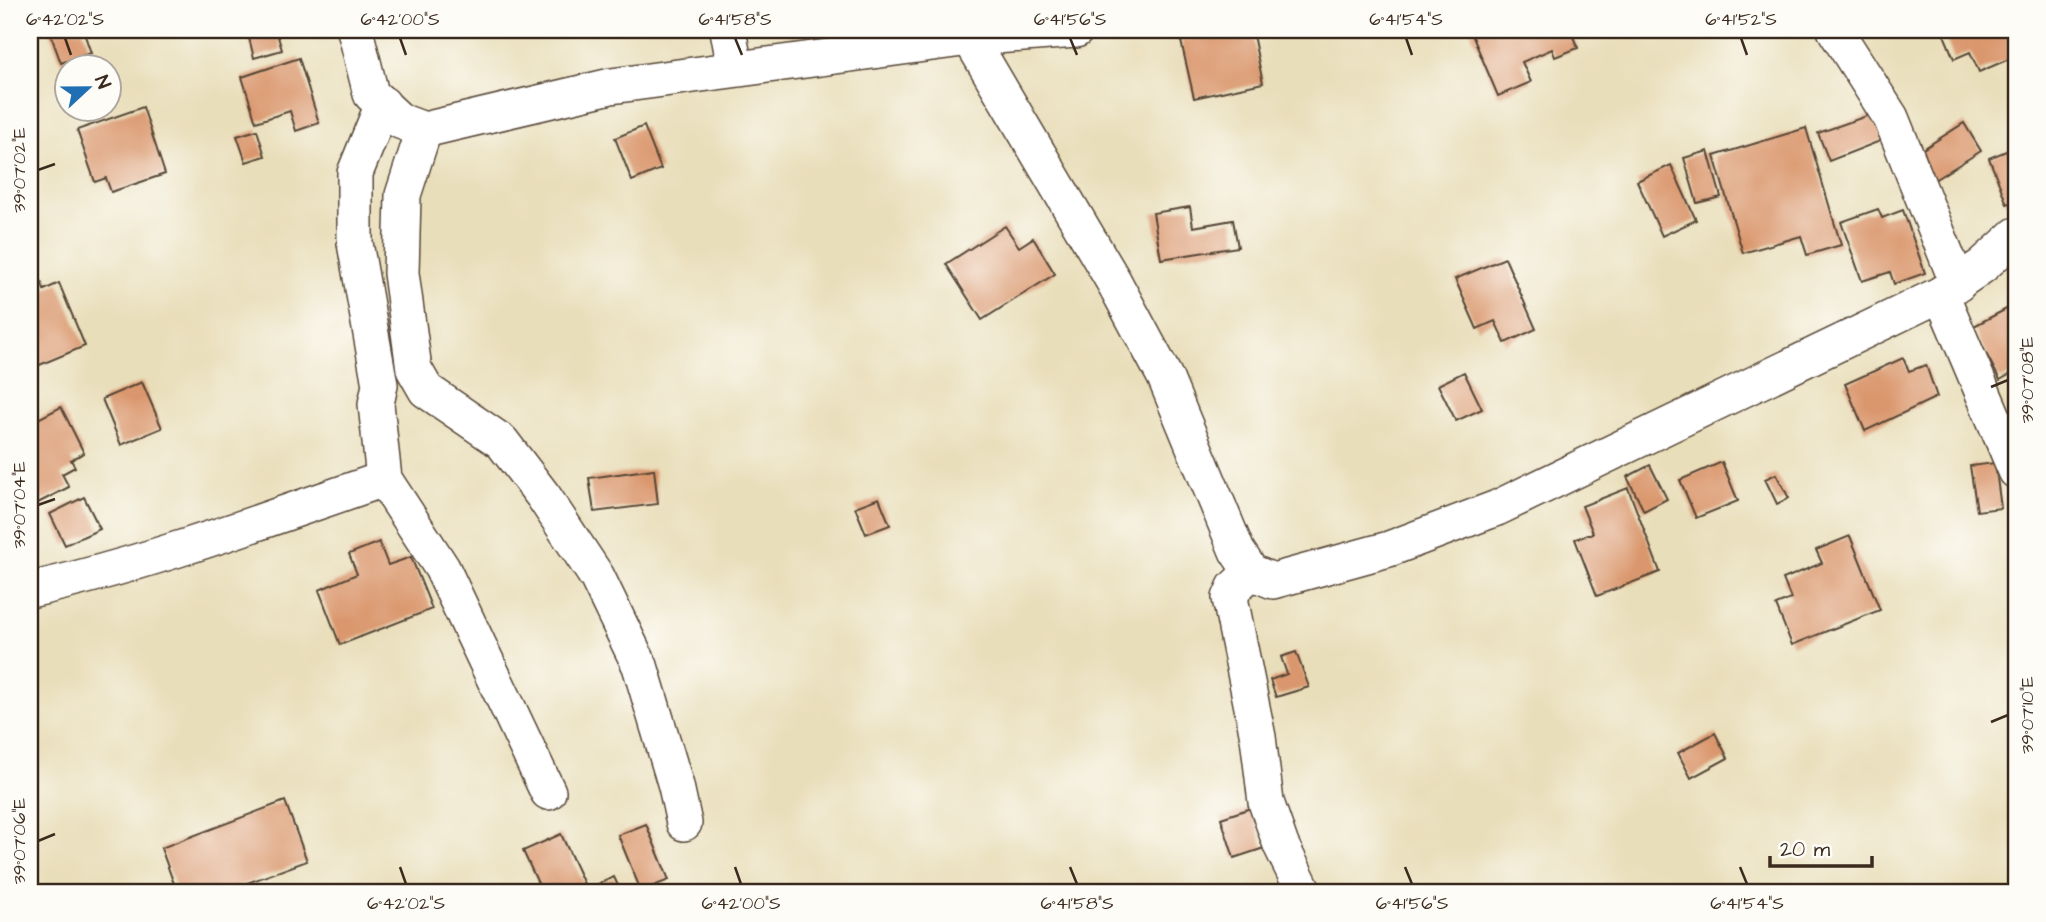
<svg xmlns="http://www.w3.org/2000/svg" width="2046" height="922" font-family="'Architects Daughter',sans-serif">
  <style>
    .building { fill: #da976d }
    .lines { fill: none; stroke-linecap: round; stroke-linejoin: round }
    .street-casing { stroke: #554535; stroke-width: 38 }
    .street { stroke: #fff; stroke-width: 35 }
    .ticks { fill: none; stroke: #3b2a1e; stroke-width: 2.5 }
    .neatline { fill: none; stroke: #3b2a1e; stroke-width: 2.5 }
    .ticks-label { font-size: 18px; text-anchor: middle; fill: #3b2a1e }
  </style>
  <rect width="100%" height="100%" fill="#fdfcf7"/>
  <filter id="ink" filterUnits="userSpaceOnUse"><feTurbulence type="fractalNoise" baseFrequency=".0143" numOctaves="2"/><feDisplacementMap in="SourceGraphic" scale="14" xChannelSelector="R" yChannelSelector="G"/><feConvolveMatrix kernelMatrix="1 2 1 2 8 2 1 2 1" color-interpolation-filters="sRGB"/></filter>
  <filter id="wash" filterUnits="userSpaceOnUse"><feTurbulence type="fractalNoise" baseFrequency=".00686" numOctaves="4" result="noise"/><feDisplacementMap in="SourceGraphic" scale="28" xChannelSelector="R" yChannelSelector="G"/><feGaussianBlur stdDeviation="1.57" result="paint"/><feColorMatrix in="noise" values="0 0 0 0 0 0 0 0 0 0 0 0 0 0 0 0 0 1.4 0 .05"/><feComposite in="paint" operator="in"/></filter>
  <g filter="url(#wash)">
    <rect width="100%" height="100%" fill="#e9deba"/>
    <g id="blocks">
      <!-- building -->
      <g class="building">
        <path d="M 49,30 L 83,30 L 91,53 L 61,63 Z"/>
        <path d="M 247,30 L 276,30 L 282,50 L 254,58 Z"/>
        <path d="M 1234,30 L 1252,30 L 1263,83 L 1194,98 L 1181,41 Z"/>
        <path d="M 1470,30 L 1570,30 L 1578,48 L 1555,57 L 1552,49 L 1522,62 L 1531,82 L 1498,96 Z"/>
        <path d="M 1942,30 L 2016,30 L 2016,56 L 1979,72 L 1970,52 L 1954,59 Z"/>
        <path d="M 299,58 L 319,123 L 296,131 L 290,111 L 256,122 L 242,77 Z"/>
        <path d="M 143,107 L 165,174 L 111,192 L 106,178 L 95,182 L 77,130 Z"/>
        <path d="M 1878,112 L 1888,138 L 1829,161 L 1818,133 Z"/>
        <path d="M 1964,123 L 1981,151 L 1926,185 L 1909,158 Z"/>
        <path d="M 644,126 L 661,169 L 632,181 L 615,138 Z"/>
        <path d="M 1806,128 L 1841,245 L 1807,255 L 1801,236 L 1743,253 L 1714,156 Z"/>
        <path d="M 257,130 L 265,156 L 246,162 L 237,136 Z"/>
        <path d="M 2016,147 L 2016,201 L 2007,204 L 1989,158 Z"/>
        <path d="M 1708,151 L 1721,197 L 1697,203 L 1684,158 Z"/>
        <path d="M 1671,165 L 1696,220 L 1662,236 L 1637,181 Z"/>
        <path d="M 1190,207 L 1193,227 L 1233,220 L 1238,247 L 1161,259 L 1153,213 Z"/>
        <path d="M 1878,209 L 1882,218 L 1903,210 L 1925,273 L 1894,284 L 1890,272 L 1862,281 L 1841,222 Z"/>
        <path d="M 1005,226 L 1019,247 L 1033,238 L 1055,274 L 982,320 L 946,264 Z"/>
        <path d="M 1505,258 L 1536,329 L 1505,343 L 1495,321 L 1477,329 L 1455,279 Z"/>
        <path d="M 41,281 L 44,290 L 59,283 L 85,346 L 30,369 L 30,286 Z"/>
        <path d="M 2016,304 L 2016,371 L 2000,380 L 1972,327 Z"/>
        <path d="M 1903,358 L 1909,371 L 1926,365 L 1937,397 L 1865,431 L 1845,384 Z"/>
        <path d="M 1464,372 L 1482,409 L 1456,421 L 1438,385 Z"/>
        <path d="M 142,382 L 162,428 L 121,445 L 102,399 Z"/>
        <path d="M 61,407 L 84,453 L 71,460 L 75,467 L 62,474 L 69,487 L 30,507 L 30,423 Z"/>
        <path d="M 1722,462 L 1738,501 L 1696,518 L 1680,480 Z"/>
        <path d="M 1995,463 L 2001,508 L 1977,511 L 1970,466 Z"/>
        <path d="M 1650,465 L 1667,499 L 1644,511 L 1627,477 Z"/>
        <path d="M 654,469 L 658,504 L 594,512 L 589,478 Z"/>
        <path d="M 1776,474 L 1789,498 L 1777,504 L 1765,479 Z"/>
        <path d="M 1628,488 L 1660,572 L 1597,596 L 1575,539 L 1593,533 L 1582,506 Z"/>
        <path d="M 84,497 L 100,529 L 65,545 L 50,514 Z"/>
        <path d="M 879,498 L 890,525 L 866,534 L 855,507 Z"/>
        <path d="M 1850,536 L 1880,610 L 1792,645 L 1776,605 L 1791,599 L 1783,579 L 1822,563 L 1816,550 Z"/>
        <path d="M 379,542 L 388,565 L 411,557 L 432,609 L 340,645 L 319,590 L 357,574 L 349,554 Z"/>
        <path d="M 1296,652 L 1309,687 L 1276,697 L 1270,680 L 1287,674 L 1281,657 Z"/>
        <path d="M 1715,733 L 1728,758 L 1691,778 L 1678,753 Z"/>
        <path d="M 285,801 L 307,861 L 223,892 L 177,892 L 161,848 Z"/>
        <path d="M 1251,808 L 1264,848 L 1234,858 L 1221,818 Z"/>
        <path d="M 646,824 L 669,880 L 641,891 L 618,835 Z"/>
        <path d="M 561,834 L 584,884 L 566,892 L 542,892 L 523,851 Z"/>
        <path d="M 614,877 L 621,892 L 580,892 Z"/>
      </g>
    </g>
  </g>
  <g filter="url(#ink)">
    <use href="#blocks" fill-opacity="0" stroke="#554535" stroke-width="2"/>
    <g class="lines">
      <defs>
        <g id="street">
          <path d="M 355,30 L 371,94 L 400,121 L 424,130 L 611,86 L 970,38 L 1076,30"/>
          <path d="M 728,30 L 735,68"/>
          <path d="M 1835,30 L 1891,118 L 1958,284"/>
          <path d="M 970,38 L 1114,282 L 1165,377 L 1237,551 L 1251,572 L 1273,581 L 1389,549 L 1497,508 L 1941,294 L 1982,266 L 2016,235"/>
          <path d="M 383,104 L 355,173 L 355,243 L 380,385 L 376,404 L 384,479 L 442,568 L 548,792"/>
          <path d="M 424,130 L 403,195 L 401,273 L 414,369 L 426,390 L 502,442 L 544,497 L 597,577 L 640,666 L 676,786 L 684,823"/>
          <path d="M 1941,294 L 2016,471"/>
          <path d="M 1251,572 L 1235,587 L 1230,598 L 1258,737 L 1266,802 L 1281,845 L 1304,892"/>
          <path d="M 30,590 C 150,563 267,519 384,479"/>
        </g>
      </defs>
      <!-- street casing -->
      <use href="#street" class="street-casing"/>
      <!-- street -->
      <use href="#street" class="street"/>
    </g>
  </g>
  <!-- ticks -->
  <path class="ticks" d="M 65,38 L 71,55M 400,38 L 406,55M 735,38 L 742,55M 1070,38 L 1077,55M 1406,38 L 1412,55M 1741,38 L 1747,55M 38,170 L 55,164M 1991,387 L 2008,380M 38,505 L 55,499M 1991,722 L 2008,715M 38,841 L 55,834M 400,867 L 406,884M 735,867 L 741,884M 1070,867 L 1077,884M 1405,867 L 1412,884M 1740,867 L 1747,884"/>
  <!-- margin -->
  <rect width="2046" height="922" fill="none" stroke="#fdfcf7" stroke-width="77"/>
  <!-- north arrow -->
  <g transform="translate(88 88) rotate(68)"><circle r="33" fill="#fdfcf7" stroke="#afa8a0" stroke-width="2"/>
  <path d="M0-5L12 26L0 18L-12 26Z" fill="#1f6fb2"/>
  <text y="-10" font-size="19" font-weight="bold" text-anchor="middle" fill="#3b2a1e">N</text>
  </g>
  <!-- scale -->
  <path d="M1770 856v10h102v-10" fill="none" stroke="#3b2a1e" stroke-width="3.5"/>
  <text x="1780" y="856" font-size="21" fill="#3b2a1e" stroke="#fdfcf7" stroke-width="5" paint-order="stroke">20 m</text>
  <rect x="38" y="38" width="1970" height="846" class="neatline"/>
  <g class="ticks-label">
    <text x="65" y="25">6°42'02"S</text>
    <text x="400" y="25">6°42'00"S</text>
    <text x="735" y="25">6°41'58"S</text>
    <text x="1070" y="25">6°41'56"S</text>
    <text x="1406" y="25">6°41'54"S</text>
    <text x="1741" y="25">6°41'52"S</text>
    <text transform="translate(19 170) rotate(-90)" y="6">39°07'02"E</text>
    <text transform="translate(2027 380) rotate(-90)" y="6">39°07'08"E</text>
    <text transform="translate(19 505) rotate(-90)" y="6">39°07'04"E</text>
    <text transform="translate(2027 715) rotate(-90)" y="6">39°07'10"E</text>
    <text transform="translate(19 841) rotate(-90)" y="6">39°07'06"E</text>
    <text x="406" y="909">6°42'02"S</text>
    <text x="741" y="909">6°42'00"S</text>
    <text x="1077" y="909">6°41'58"S</text>
    <text x="1412" y="909">6°41'56"S</text>
    <text x="1747" y="909">6°41'54"S</text>
  </g>
</svg>
